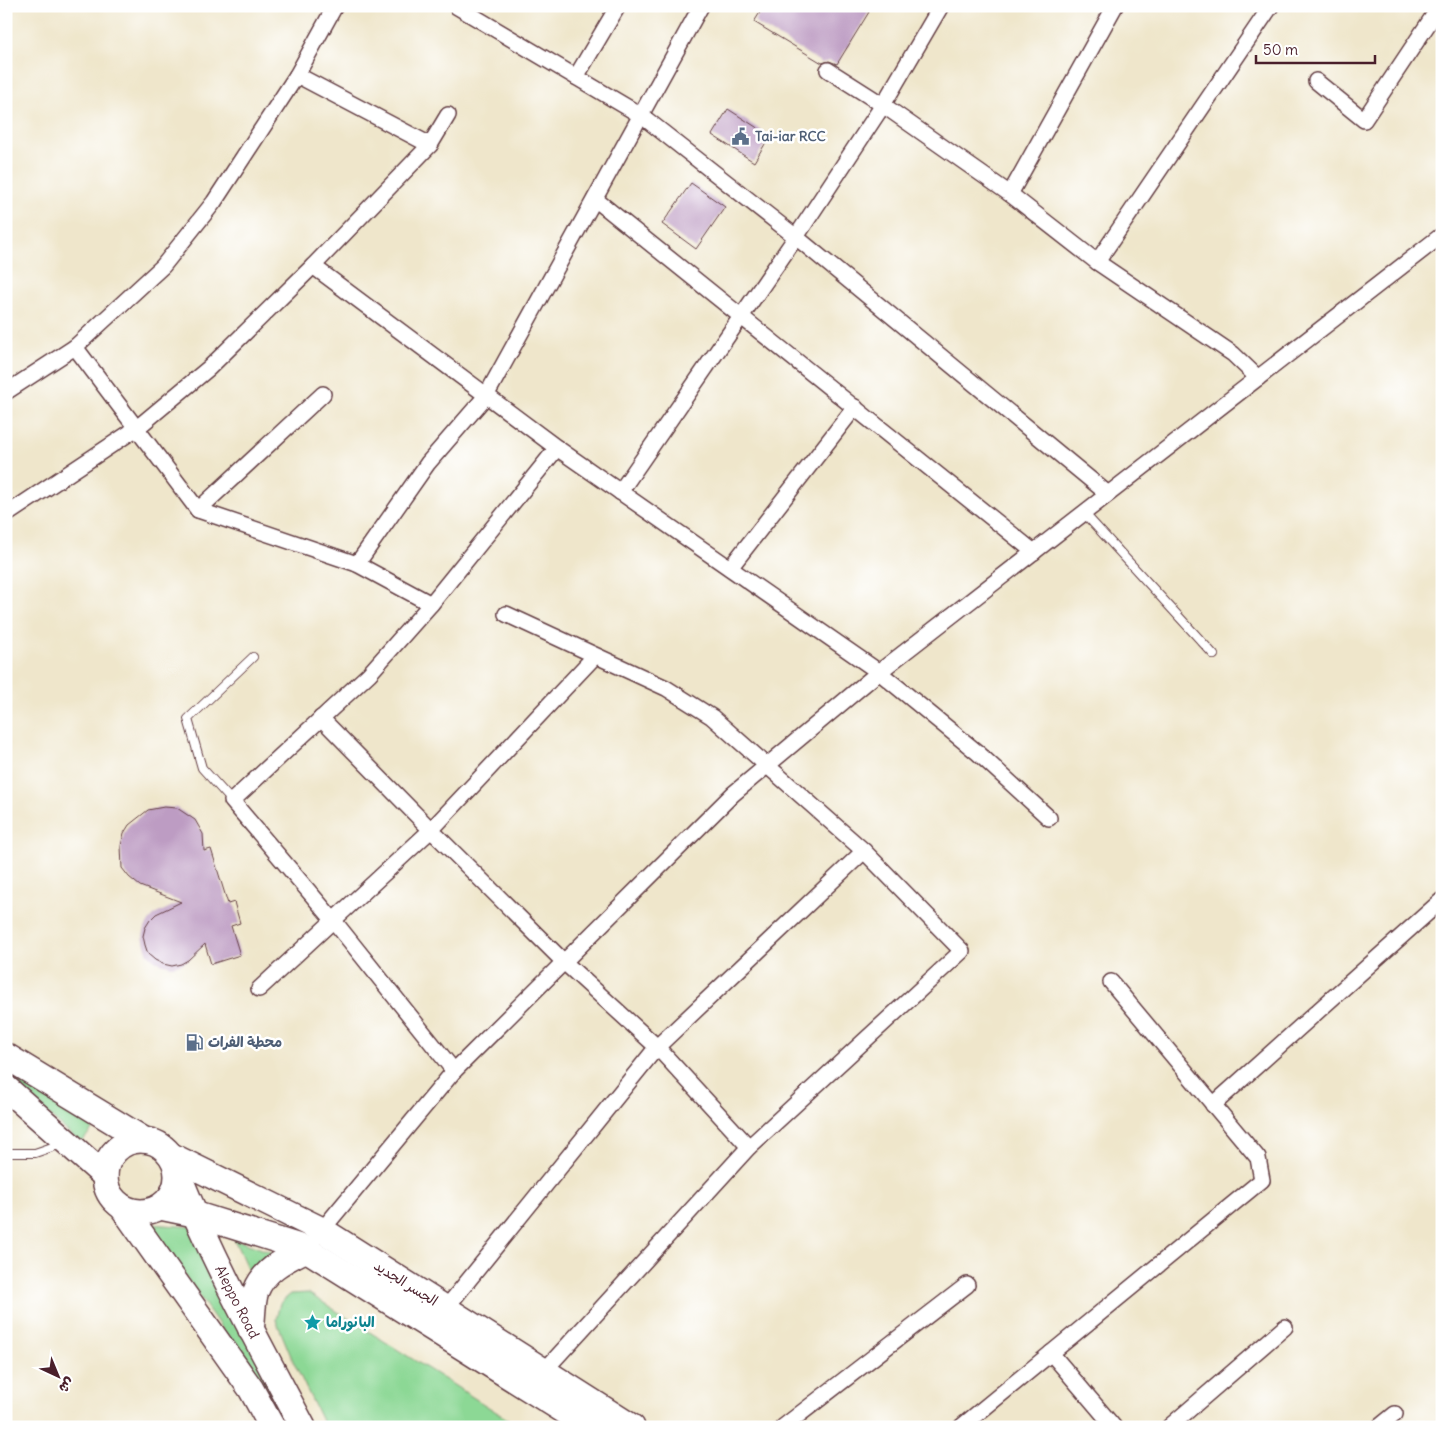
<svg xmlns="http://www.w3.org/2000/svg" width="1448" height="1433" font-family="Delius,'Playpen Sans Arabic',sans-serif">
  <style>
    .green { fill: #8cd895; stroke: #6b7c60 }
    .building { fill: #bd9cc3 }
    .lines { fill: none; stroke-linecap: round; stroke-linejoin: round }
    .lane-casing { stroke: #633d43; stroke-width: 10 }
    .street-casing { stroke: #633d43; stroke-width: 18 }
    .primary-casing { stroke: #633d43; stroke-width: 28 }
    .lane { stroke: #fff; stroke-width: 8 }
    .street { stroke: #fff; stroke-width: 15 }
    .primary { stroke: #fff; stroke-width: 25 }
    .labels { text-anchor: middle; stroke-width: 5; stroke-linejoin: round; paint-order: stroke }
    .service-label { font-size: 14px; font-weight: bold; fill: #4e5e75; stroke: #fff; text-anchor: start }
    .street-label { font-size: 14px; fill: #4a1f2b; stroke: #fff }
    .culture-label { font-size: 14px; font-weight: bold; fill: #0d838f; stroke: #fff; text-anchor: start }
  </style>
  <rect width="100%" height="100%" fill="#fff"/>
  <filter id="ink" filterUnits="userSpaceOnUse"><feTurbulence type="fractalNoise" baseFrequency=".02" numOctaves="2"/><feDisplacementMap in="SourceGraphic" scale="10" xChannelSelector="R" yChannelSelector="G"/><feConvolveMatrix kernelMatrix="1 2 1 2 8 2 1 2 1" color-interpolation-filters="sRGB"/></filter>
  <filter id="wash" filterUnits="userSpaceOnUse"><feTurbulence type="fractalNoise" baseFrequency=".0096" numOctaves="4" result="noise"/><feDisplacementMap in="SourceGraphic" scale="20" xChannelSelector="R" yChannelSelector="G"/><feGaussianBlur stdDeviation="1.12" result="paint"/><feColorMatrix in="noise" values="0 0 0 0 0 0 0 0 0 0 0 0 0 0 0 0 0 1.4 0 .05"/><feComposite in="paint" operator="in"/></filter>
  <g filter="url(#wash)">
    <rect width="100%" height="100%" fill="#efe6cb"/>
    <!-- green -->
    <g class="green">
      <path d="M 6,1064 L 98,1122 L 81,1143 L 6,1078 Z"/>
      <path d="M 149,1224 L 194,1227 L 295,1427 L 286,1427 L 229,1339 Z"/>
      <path d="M 234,1239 L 276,1254 L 251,1277 Z"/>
      <path d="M 308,1293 L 520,1427 L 325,1427 L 293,1361 L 276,1320 L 280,1303 L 291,1294 Z"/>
    </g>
    <g id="blocks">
      <!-- building -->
      <g class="building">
        <path d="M 764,6 L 860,6 L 869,12 L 837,64 L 829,61 L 822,63 L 754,22 Z"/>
        <path d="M 728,109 L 770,136 L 754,162 L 712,135 Z"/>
        <path d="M 691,183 L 725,207 L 696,249 L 662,224 Z"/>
        <path d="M 164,807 L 177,808 L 195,820 L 203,834 L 204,851 L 211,849 L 228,904 L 234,902 L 240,923 L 231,926 L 240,955 L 211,964 L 205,944 L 188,960 L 181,964 L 172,966 L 163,964 L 155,960 L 148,954 L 145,945 L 143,936 L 145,928 L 150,920 L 156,914 L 181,902 L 140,886 L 129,877 L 122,868 L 121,846 L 124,833 L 129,825 L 148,810 Z"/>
      </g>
    </g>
  </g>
  <g filter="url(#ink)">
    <use href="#blocks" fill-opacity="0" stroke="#633d43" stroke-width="1"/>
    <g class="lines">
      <defs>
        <g id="lane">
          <path d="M 1084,513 L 1214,655"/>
          <path d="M 232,801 L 202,768 L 188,719 L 253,657"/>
          <path d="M 6,1153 L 35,1153 L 61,1144"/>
        </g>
        <g id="street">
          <path d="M 456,6 L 642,116 L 796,237 L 1108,494"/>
          <path d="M 828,70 L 883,105 L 1010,194 L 1097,262 L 1233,354 L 1258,378"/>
          <path d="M 297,75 L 430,145"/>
          <path d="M 576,77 L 618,6"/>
          <path d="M 1316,81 L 1364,120 L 1440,6"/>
          <path d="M 1010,194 L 1115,6"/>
          <path d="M 595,199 L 1034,552"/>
          <path d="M 1097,262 L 1271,6"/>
          <path d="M 313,266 L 557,448 L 879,672 L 978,753 L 1049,818"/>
          <path d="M 75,347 L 198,510 L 357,564 L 431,604"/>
          <path d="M 6,392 L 75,347 L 163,266 L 214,202 L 297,75 L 335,6"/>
          <path d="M 620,492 L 796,237 L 883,105 L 941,6"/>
          <path d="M 198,510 L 323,394"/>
          <path d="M 6,515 L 137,428 L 209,368 L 313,266 L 430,145 L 448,115"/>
          <path d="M 357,564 L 428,463 L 486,396 L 701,6"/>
          <path d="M 730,568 L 855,407"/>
          <path d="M 506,614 L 666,688 L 712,717 L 864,851 L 962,951 L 749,1147 L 544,1371"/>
          <path d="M 321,718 L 431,830 L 564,962 L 657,1047 L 749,1147"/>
          <path d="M 259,989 L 431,830 L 595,656"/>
          <path d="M 454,1071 L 334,921 L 232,801 L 369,674 L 431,604 L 557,448"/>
          <path d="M 1213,1105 L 1442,900"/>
          <path d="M 317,1236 L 454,1071 L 733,794 L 879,672 L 1442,235"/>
          <path d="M 446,1308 L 657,1047 L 864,851"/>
          <path d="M 1051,1353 L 1114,1427"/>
          <path d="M 783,1427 L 967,1285"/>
          <path d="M 961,1427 L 1262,1180 L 1258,1158 L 1111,982"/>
          <path d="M 1169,1427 L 1285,1327"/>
          <path d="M 1379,1427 L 1395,1414"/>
        </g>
        <g id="primary">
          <path d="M 6,1056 L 144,1140"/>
          <path d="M 6,1088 L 105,1176"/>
          <circle cx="141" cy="1176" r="36"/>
          <path d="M 172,1156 L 322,1230 L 632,1427"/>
          <path id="s1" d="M 178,1174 C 213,1261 259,1344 303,1427"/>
          <path d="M 160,1207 L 194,1214 L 306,1249 L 590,1427"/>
          <path d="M 123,1208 L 251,1389 L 272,1427"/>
          <path d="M 251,1330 C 253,1318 252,1302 256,1291 C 265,1268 287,1259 306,1249"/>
        </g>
      </defs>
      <!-- lane casing -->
      <use href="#lane" class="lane-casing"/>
      <!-- street casing -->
      <use href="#street" class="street-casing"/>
      <!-- primary casing -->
      <use href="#primary" class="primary-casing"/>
      <!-- lane -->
      <use href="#lane" class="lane"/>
      <!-- street -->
      <use href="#street" class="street"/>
      <!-- primary -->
      <use href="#primary" class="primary"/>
    </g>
  </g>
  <!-- icons -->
  <defs>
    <symbol id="civic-bare" viewBox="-9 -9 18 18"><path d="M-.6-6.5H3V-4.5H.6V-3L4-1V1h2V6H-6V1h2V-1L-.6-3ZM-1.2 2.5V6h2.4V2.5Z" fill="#5c6f8a" stroke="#fff" stroke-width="2.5" paint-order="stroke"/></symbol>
    <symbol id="fuel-bare" viewBox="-9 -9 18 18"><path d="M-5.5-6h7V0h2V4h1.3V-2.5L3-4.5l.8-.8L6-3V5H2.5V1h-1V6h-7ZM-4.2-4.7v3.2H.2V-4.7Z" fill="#5c6f8a" stroke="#fff" stroke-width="2.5" paint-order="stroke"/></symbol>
    <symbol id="sight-bare" viewBox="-9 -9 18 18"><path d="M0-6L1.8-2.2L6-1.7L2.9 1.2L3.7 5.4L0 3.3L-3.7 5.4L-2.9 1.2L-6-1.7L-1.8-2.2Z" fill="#0f9aa8" stroke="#fff" stroke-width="2.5" paint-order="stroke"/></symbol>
  </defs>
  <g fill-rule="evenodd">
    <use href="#civic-bare" x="728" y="124" width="25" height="25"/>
    <use href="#fuel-bare" x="182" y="1030" width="25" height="25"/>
    <use href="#sight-bare" x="300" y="1310" width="25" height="25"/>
  </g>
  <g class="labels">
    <!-- service labels -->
    <g class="service-label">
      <text x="755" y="141">Tai-iar RCC</text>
      <text x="208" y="1047">محطة الفرات</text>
    </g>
    <!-- street labels -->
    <g class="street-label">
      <text transform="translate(406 1283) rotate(32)" y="5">الجسر الجديد</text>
      <text dy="5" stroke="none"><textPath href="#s1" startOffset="141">Aleppo Road</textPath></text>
    </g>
    <!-- culture labels -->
    <g class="culture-label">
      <text x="326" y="1327">البانوراما</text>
    </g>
  </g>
  <!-- margin -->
  <rect width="1448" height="1433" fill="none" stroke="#fff" stroke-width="25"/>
  <!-- north arrow -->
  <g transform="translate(58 1376) rotate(136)" stroke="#ffffff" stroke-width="4" paint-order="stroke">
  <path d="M0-4L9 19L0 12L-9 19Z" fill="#4a1f2b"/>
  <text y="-8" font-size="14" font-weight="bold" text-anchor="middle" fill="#4a1f2b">ش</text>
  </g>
  <!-- scale -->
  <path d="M1256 55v8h119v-8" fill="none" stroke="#4a1f2b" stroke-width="2.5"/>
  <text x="1263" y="55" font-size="15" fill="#4a1f2b" stroke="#ffffff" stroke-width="4" paint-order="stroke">50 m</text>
</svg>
